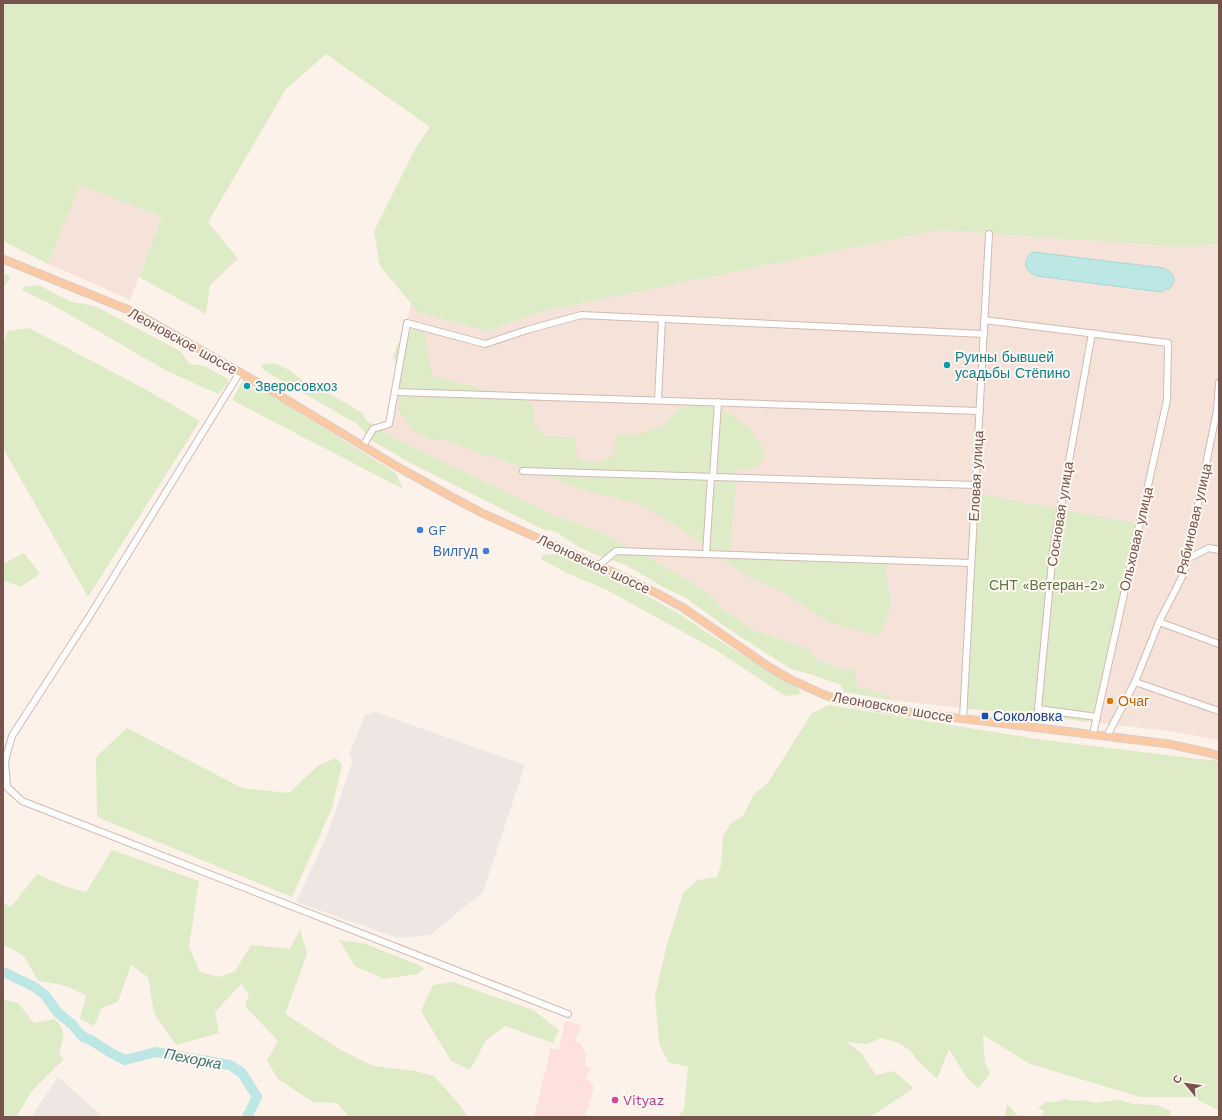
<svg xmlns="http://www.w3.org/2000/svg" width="1222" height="1120" font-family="'Work Sans',sans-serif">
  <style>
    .residential { fill: #f5e2d8 }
    .commercial { fill: #fde1de }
    .industrial { fill: #eee6e3 }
    .green { fill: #ddebc7 }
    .water { fill: #bde7e5; stroke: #a4d9d7 }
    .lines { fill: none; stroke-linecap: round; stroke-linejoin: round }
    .river { stroke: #bde7e5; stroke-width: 10 }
    .minor-casing { stroke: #d2bab1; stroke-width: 8 }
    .major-casing { stroke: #d9cfcd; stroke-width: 9 }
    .minor { stroke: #fff; stroke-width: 6 }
    .major { stroke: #fbc9a3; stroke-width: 7 }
    .culture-dot { fill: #0f9aa8; stroke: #fff7f1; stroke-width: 1.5 }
    .shop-dot { fill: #3f7fe0; stroke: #fff7f1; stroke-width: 1.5 }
    .food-dot { fill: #e8710a; stroke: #fff7f1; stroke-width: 1.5 }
    .transit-dot { fill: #1a4fb4; stroke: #fff7f1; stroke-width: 1.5 }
    .hotel-dot { fill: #d1479c; stroke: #fff7f1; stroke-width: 1.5 }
    .labels { text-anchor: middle; stroke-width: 4; stroke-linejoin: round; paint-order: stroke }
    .street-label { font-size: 14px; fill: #78534c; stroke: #fff7f1 }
    .culture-label { font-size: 14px; fill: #0d838f; stroke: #fff7f1; text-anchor: start }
    .shop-label { font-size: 14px; fill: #366cbe; stroke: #fff7f1; text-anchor: start }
    .park-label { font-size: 14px; fill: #5c7841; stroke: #fff7f1 }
    .food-label { font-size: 14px; fill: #c56008; stroke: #fff7f1; text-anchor: start }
    .transit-label { font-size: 14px; fill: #164399; stroke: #fff7f1; text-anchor: start }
    .hotel-label { font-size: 14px; fill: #b23c85; stroke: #fff7f1; text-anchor: start }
    .water-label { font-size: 15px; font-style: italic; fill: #3c7674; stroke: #fff7f1 }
  </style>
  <rect width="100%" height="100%" fill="#fdf2ea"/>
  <!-- residential -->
  <g class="residential">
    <path d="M 80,185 L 162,217 L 130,300 L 70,273 L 48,264 Z"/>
    <path d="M 938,230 L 1183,247 L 1219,244 L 1219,741 L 1213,739 L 1170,731 L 890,700 L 888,696 L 857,686 L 849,671 L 816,660 L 809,649 L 751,629 L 725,611 L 709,593 L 635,549 L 624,545 L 611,537 L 547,512 L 501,490 L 386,434 L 380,427 L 389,424 L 411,303 L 419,313 L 488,331 L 540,312 Z"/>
  </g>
  <!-- commercial -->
  <path class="commercial" d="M 565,1021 L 581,1025 L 575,1042 L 581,1044 L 586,1055 L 585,1066 L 591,1068 L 586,1078 L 594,1087 L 585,1117 L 534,1117 L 551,1048 L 559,1050 Z"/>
  <!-- industrial -->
  <g class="industrial">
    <path d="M 375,712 L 525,765 L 483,892 L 430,935 L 398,938 L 296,902 L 326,838 L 353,760 L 349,755 L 365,715 Z"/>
    <path d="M 58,1077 L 103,1117 L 31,1117 Z"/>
  </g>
  <!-- green -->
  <g class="green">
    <path d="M 3,3 L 1219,3 L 1219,244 L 1183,247 L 938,230 L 540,312 L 488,331 L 419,313 L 380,266 L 374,231 L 415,149 L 430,127 L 326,54 L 286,89 L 208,222 L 238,259 L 210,285 L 206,314 L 139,277 L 162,217 L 80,185 L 48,264 L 3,241 Z"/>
    <path d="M 3,273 L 10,277 L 3,289 Z"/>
    <path d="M 39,285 L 71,302 L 95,306 L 180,351 L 190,364 L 204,366 L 227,378 L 228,383 L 218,394 L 167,371 L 51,304 L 23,291 L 23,287 Z"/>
    <path d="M 29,328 L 145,389 L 200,421 L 88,597 L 3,448 L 3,342 L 8,331 Z"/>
    <path d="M 412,329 L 425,332 L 432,376 L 472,386 L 498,395 L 520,392 L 533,407 L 534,426 L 546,436 L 575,438 L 577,459 L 598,463 L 615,455 L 616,434 L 636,435 L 662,427 L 679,409 L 701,404 L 721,408 L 750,428 L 765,453 L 758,468 L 737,469 L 730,554 L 885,563 L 891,602 L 887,619 L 879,636 L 827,621 L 781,591 L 745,575 L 675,525 L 639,504 L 583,490 L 532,470 L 467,449 L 447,440 L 429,439 L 414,431 L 398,410 L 400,369 L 393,357 L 397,345 Z"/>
    <path d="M 275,363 L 289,370 L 311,387 L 321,392 L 332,395 L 362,413 L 367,421 L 379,427 L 386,434 L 547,512 L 611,537 L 624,545 L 635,549 L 709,593 L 725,611 L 751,629 L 809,649 L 816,660 L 848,671 L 854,668 L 857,686 L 889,696 L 890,700 L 844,692 L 841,685 L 813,675 L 791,669 L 730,630 L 686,598 L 663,587 L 626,565 L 596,555 L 577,546 L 556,532 L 542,529 L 407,461 L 373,441 L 357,424 L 265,371 L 261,366 L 264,364 Z"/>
    <path d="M 244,378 L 396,473 L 403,489 L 232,400 Z"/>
    <path d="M 975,493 L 1139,524 L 1095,722 L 964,708 Z"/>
    <path d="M 24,553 L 40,574 L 20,587 L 6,581 L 3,583 L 3,564 Z"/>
    <path d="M 561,553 L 626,584 L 676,612 L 734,650 L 797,686 L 801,694 L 785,696 L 714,649 L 605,589 L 569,574 L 541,559 L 543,555 Z"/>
    <path d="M 829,705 L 1037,739 L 1199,759 L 1214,760 L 1219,762 L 1219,1111 L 1193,1097 L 1140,1097 L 1030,1064 L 983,1035 L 985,1063 L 990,1074 L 978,1088 L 966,1077 L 949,1049 L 937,1079 L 917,1060 L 910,1050 L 896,1042 L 881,1038 L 867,1044 L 847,1042 L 862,1054 L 876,1075 L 893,1071 L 914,1088 L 870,1117 L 678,1117 L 684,1109 L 688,1067 L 668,1062 L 659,1043 L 655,996 L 666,948 L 683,893 L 698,880 L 717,877 L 721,865 L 723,836 L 732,822 L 743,816 L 754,794 L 768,783 L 811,714 Z"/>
    <path d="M 127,728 L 242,788 L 289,793 L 319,765 L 336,758 L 342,765 L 332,808 L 292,897 L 97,817 L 96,757 Z"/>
    <path d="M 112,850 L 199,881 L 189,947 L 200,972 L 219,977 L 235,971 L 251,945 L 290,949 L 300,929 L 307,954 L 285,1014 L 341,1050 L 373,1066 L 415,1071 L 434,1076 L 458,1103 L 468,1117 L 349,1117 L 337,1103 L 313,1102 L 278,1079 L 267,1061 L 278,1041 L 245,1006 L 249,994 L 241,984 L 215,1012 L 219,1033 L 176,1045 L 154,1013 L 148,977 L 131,965 L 118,1002 L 102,1008 L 94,1026 L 80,1019 L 86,995 L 63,985 L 38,981 L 24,956 L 3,944 L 3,903 L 11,907 L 37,874 L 64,886 L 86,892 Z"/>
    <path d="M 339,940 L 366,944 L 421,966 L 424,969 L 418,974 L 384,979 L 355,966 Z"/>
    <path d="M 453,982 L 533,1010 L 559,1030 L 553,1043 L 505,1026 L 486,1040 L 470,1070 L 451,1061 L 421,1011 L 433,985 Z"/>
    <path d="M 3,999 L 18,1003 L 34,1023 L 54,1019 C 68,1030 63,1039 59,1054 L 64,1059 L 32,1091 L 16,1117 L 3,1117 Z"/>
    <path d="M 1065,1099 L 1075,1101 L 1083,1100 L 1097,1103 L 1109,1101 L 1120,1100 L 1133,1104 L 1157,1105 L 1171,1111 L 1171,1117 L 1005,1117 L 1005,1116 L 1007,1104 L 1017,1115 L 1040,1117 L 1045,1111 L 1038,1108 L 1046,1102 L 1056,1102 Z"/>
  </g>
  <!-- water -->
  <path class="water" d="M 1033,252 L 1164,268 C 1174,273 1178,281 1169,289 L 1165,289 L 1164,291 L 1161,292 L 1037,276 C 1023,271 1022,260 1033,252 Z"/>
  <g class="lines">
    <!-- river -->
    <path class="river" d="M 3,972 L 33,986 L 45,995 L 58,1013 L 72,1024 L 80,1034 L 85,1038 L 89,1039 L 113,1054 L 125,1060 L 156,1052 L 230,1065 L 242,1073 L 257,1097 L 247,1117"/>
    <defs>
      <g id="minor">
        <path d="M 984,320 L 1168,343 L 1167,400 L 1093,734"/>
        <path d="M 1092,333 L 1053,550 L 1038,709 L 1097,717"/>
        <path d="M 240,372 L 89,617 L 12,736 L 5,761 L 7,787 L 22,801 L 568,1014"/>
        <path d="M 395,392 L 980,411"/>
        <path d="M 658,400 L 662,319"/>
        <path d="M 363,446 L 373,429 L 389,424 L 407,323 L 485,344 L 527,330 L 581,315 L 984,334"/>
        <path d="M 523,471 L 976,485"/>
        <path d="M 713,477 L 718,402"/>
        <path d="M 706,554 L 711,477"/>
        <path d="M 1187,559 L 1209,548 L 1219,550"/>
        <path d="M 599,565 L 616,551 L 971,563"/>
        <path d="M 1159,622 L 1219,644"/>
        <path d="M 1135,682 L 1219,711"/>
        <path d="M 963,719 L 989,234"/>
        <path d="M 1107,736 L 1135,682 L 1159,622 L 1184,573 L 1217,410 L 1219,383"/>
      </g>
      <path id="major" d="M 3,259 L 136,313 L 269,389 L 396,466 L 452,497 L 482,513 L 611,571 L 658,594 L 682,607 L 769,667 L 788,678 L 820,693 L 833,698 L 855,703 L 893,710 L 1169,744 L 1210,753 L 1219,756"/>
    </defs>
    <!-- minor casing -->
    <use href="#minor" class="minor-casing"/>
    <!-- major casing -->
    <use href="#major" class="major-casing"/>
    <!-- minor -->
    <use href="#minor" class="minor"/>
    <!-- major -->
    <use href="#major" class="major"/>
  </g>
  <!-- markers -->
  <g class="culture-dot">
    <circle cx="947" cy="365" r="4"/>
    <circle cx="247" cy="386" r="4"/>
  </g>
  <g class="shop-dot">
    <circle cx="420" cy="530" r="4"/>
    <circle cx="486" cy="551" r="4"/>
  </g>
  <circle class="food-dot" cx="1110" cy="701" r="4"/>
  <rect class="transit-dot" x="981" y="712" width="8" height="8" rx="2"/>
  <circle class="hotel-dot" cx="615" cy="1100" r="4"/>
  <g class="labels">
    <!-- street labels -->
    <g class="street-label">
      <text transform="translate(183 341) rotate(29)" y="5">Леоновское шоссе</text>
      <text transform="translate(976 476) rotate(-87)" y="5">Еловая улица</text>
      <text transform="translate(1060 514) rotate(-81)" y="5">Сосновая улица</text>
      <text transform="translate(1194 519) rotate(-77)" y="5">Рябиновая улица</text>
      <text transform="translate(1136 539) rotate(-77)" y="5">Ольховая улица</text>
      <text transform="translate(594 564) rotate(25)" y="5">Леоновское шоссе</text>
      <text transform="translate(893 707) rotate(10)" y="5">Леоновское шоссе</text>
    </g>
    <!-- culture labels -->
    <g class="culture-label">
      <text x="955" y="362">Руины бывшей<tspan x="955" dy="16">усадьбы Стёпино</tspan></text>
      <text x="255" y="391">Зверосовхоз</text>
    </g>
    <!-- shop labels -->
    <g class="shop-label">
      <text x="428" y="535">GF</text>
      <text x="478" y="556" text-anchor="end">Вилгуд</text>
    </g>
    <!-- park labels -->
    <g class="park-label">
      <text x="1047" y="590">СНТ «Ветеран-2»</text>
    </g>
    <!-- food labels -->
    <g class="food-label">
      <text x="1118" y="706">Очаг</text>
    </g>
    <!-- transit labels -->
    <g class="transit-label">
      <text x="993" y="721">Соколовка</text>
    </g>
    <!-- hotel labels -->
    <g class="hotel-label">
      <text x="623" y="1105">Vityaz</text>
    </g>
    <!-- water labels -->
    <g class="water-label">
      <text transform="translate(193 1059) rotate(11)" y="5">Пехорка</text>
    </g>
  </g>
  <!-- border -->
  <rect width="1222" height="1120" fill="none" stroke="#78534c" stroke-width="8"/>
  <!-- north arrow -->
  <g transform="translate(1186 1084) rotate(299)" stroke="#fff7f1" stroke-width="3" paint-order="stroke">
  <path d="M0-3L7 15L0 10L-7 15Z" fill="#78534c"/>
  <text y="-6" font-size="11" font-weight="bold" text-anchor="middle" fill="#78534c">С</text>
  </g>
</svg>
